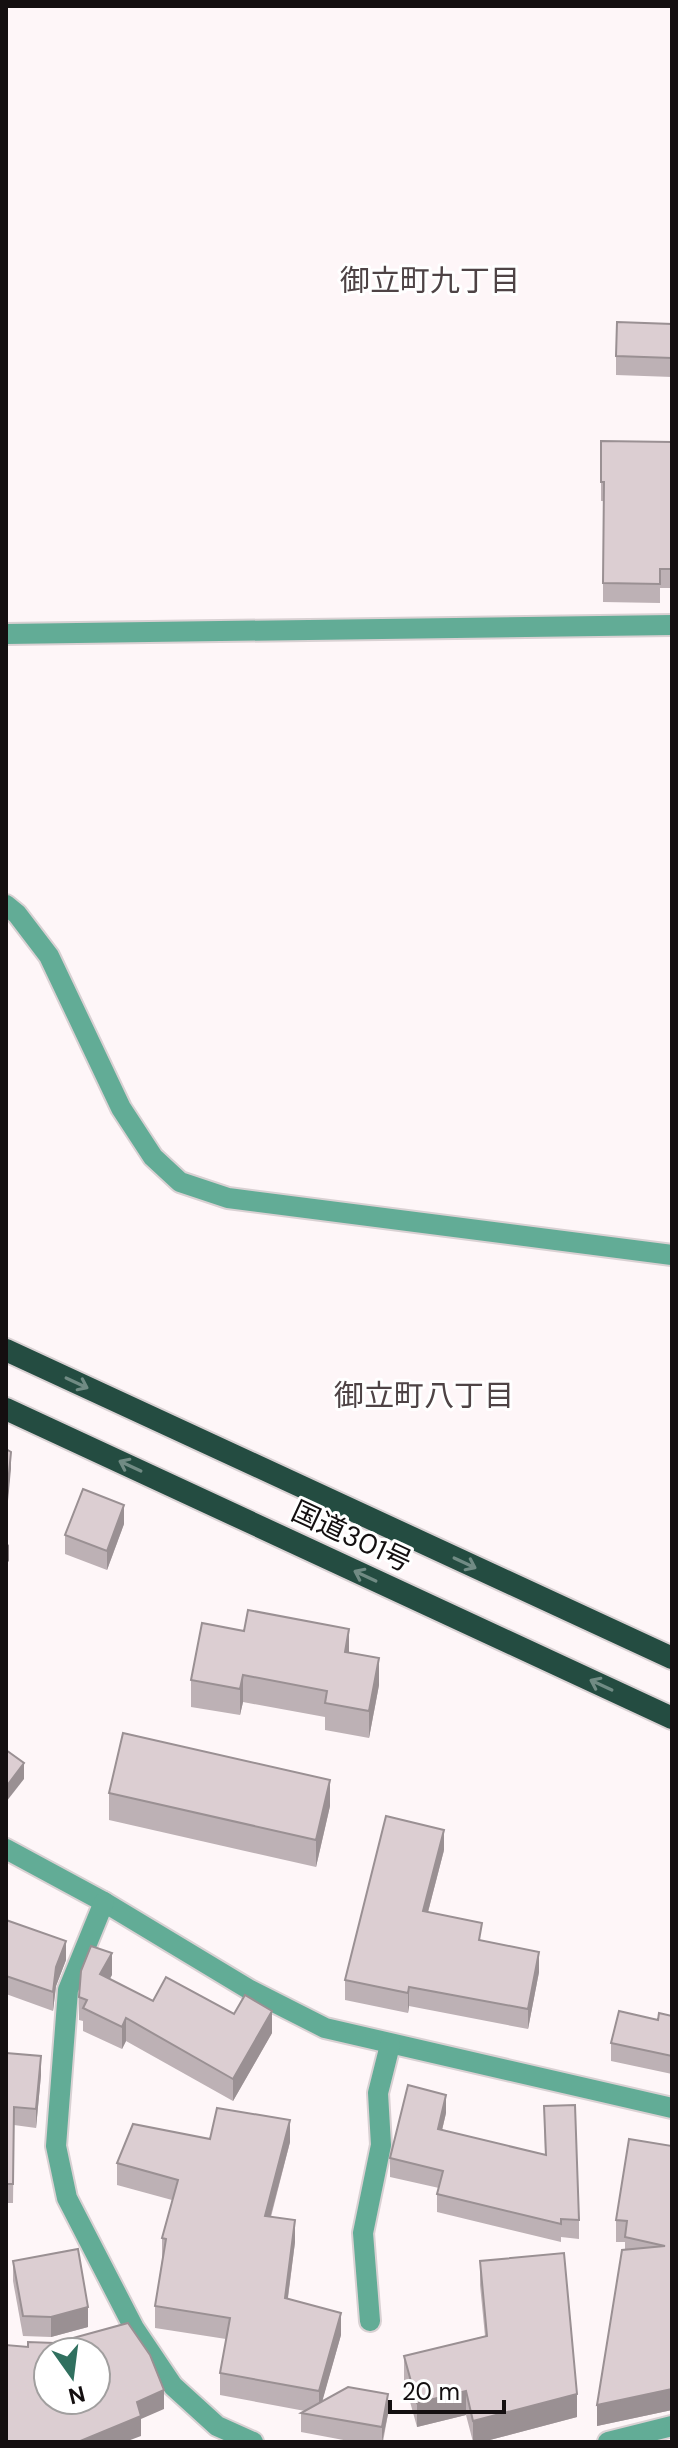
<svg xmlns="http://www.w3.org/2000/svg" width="678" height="2448" font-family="'DM Sans','Noto Sans JP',sans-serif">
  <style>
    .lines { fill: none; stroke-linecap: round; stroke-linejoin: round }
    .minor-casing { stroke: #d9d1d3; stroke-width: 24 }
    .trunk-casing { stroke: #d9d1d3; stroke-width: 26 }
    .minor { stroke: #62ac96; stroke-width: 20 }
    .trunk { stroke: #244c41; stroke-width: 22 }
    .wall { fill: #bdb1b5 }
    .shaded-wall { fill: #9a9093 }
    .building { fill: #dcced2; stroke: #9a9093; stroke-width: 2; fill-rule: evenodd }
    .oneway { stroke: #718b84 }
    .labels { text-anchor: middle; stroke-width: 6; stroke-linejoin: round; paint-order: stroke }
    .street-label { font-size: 28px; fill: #140f10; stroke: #fff }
    .neighbourhood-label { font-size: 30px; fill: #4e4345; stroke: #fff }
  </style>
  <rect width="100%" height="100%" fill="#fef6f8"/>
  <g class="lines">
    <defs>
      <g id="minor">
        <path d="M 6,634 L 672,625"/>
        <path d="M 6,905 L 17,914 L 49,956 L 121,1108 L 153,1157 L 180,1182 L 228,1198 L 672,1255"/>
        <path d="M 6,1849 L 104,1902 L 250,1990 L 325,2028 L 672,2108"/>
        <path d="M 104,1902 L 68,1990 L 56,2146 L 67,2198 L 134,2328 L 173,2386 L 217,2426 L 253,2442"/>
        <path d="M 370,2321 L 363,2233 L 381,2145 L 378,2093 L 390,2045"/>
        <path d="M 608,2442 L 672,2426"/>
      </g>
      <g id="trunk">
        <path d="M 6,1350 L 672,1658"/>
        <path d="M 6,1409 L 672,1718"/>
      </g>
    </defs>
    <!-- minor casing -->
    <use href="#minor" class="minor-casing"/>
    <!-- trunk casing -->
    <use href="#trunk" class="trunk-casing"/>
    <!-- minor -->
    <use href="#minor" class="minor"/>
    <!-- trunk -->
    <use href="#trunk" class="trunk"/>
  </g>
  <!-- wall -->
  <g class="wall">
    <path d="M 672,324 L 672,377 L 616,375 L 616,356 Z"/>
    <path d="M 601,441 L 672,442 L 672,588 L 660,588 L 660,603 L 603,602 L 603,501 L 601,501 Z"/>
    <path d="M 124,1524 L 107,1570 L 65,1554 L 65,1535 Z"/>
    <path d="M 349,1653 L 379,1685 L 369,1738 L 325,1730 L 325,1717 L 243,1702 L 240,1715 L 191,1707 L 191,1680 Z"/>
    <path d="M 109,1793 L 330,1806 L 316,1867 L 109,1820 Z"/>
    <path d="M 444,1850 L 428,1912 L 539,1972 L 528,2029 L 409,2006 L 408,2013 L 345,2000 L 345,1980 Z"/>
    <path d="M 6,1920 L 66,1960 L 56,1986 L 53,2011 L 6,1994 Z"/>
    <path d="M 112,1975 L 109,1979 L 153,2001 L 234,2014 L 272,2033 L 233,2101 L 126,2041 L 122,2049 L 83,2031 L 83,2021 L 79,2020 L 79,1997 Z"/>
    <path d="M 672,2016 L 672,2074 L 611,2061 L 611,2043 Z"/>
    <path d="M 6,2053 L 41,2075 L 36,2128 L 14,2125 L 13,2203 L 6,2203 Z"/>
    <path d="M 544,2106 L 579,2220 L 579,2239 L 561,2237 L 561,2242 L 437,2212 L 437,2194 L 439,2188 L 390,2177 L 390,2158 L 446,2113 L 442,2130 L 545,2155 Z"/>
    <path d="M 210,2139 L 290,2142 L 271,2217 L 295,2242 L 288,2298 L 341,2335 L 322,2401 L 388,2414 L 383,2442 L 354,2442 L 301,2432 L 301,2413 L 305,2411 L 220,2395 L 220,2373 L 226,2339 L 155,2328 L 155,2306 L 162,2260 L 162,2238 L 172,2200 L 117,2185 L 117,2163 Z"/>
    <path d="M 672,2146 L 672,2410 L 597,2426 L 625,2250 L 625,2242 L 616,2242 L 616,2220 Z"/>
    <path d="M 13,2261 L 88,2327 L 51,2337 L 23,2336 L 13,2281 Z"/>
    <path d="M 480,2261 L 577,2417 L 482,2442 L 473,2442 L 466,2415 L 417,2427 L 404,2380 L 404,2356 L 485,2336 L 480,2285 Z"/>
  </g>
  <!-- shaded-wall -->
  <g class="shaded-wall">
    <path d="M 11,1452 L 11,1469 L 6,1522 L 6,1505 Z"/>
    <path d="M 124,1505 L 124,1524 L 107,1570 L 107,1551 Z"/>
    <path d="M 9,1544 L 9,1561 L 6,1564 L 6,1548 Z"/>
    <path d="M 349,1629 L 349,1655 L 345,1652 Z"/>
    <path d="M 379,1658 L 379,1685 L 369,1738 L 369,1711 Z"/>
    <path d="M 243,1675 L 243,1702 L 240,1715 L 240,1689 Z"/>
    <path d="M 24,1763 L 24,1779 L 6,1802 L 6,1787 Z"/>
    <path d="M 330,1780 L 330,1806 L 316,1867 L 316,1840 Z"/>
    <path d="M 444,1830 L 444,1850 L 423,1931 L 423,1911 Z"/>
    <path d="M 66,1941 L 66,1960 L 56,1986 L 53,2011 L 53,1992 L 56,1967 Z"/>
    <path d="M 539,1952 L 539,1972 L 528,2029 L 528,2009 Z"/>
    <path d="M 112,1953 L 112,1975 L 100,1997 L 100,1974 Z"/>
    <path d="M 409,1987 L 409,2006 L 408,2013 L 408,1993 Z"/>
    <path d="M 272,2011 L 272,2033 L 233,2101 L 233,2079 Z"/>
    <path d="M 126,2018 L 126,2041 L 122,2049 L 122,2027 Z"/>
    <path d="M 41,2056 L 41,2075 L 36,2128 L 36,2109 Z"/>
    <path d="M 446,2095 L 446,2113 L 438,2147 L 438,2129 Z"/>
    <path d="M 290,2120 L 290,2142 L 265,2237 L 265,2216 Z"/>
    <path d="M 295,2220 L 295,2242 L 285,2319 L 285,2298 Z"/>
    <path d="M 88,2307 L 88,2327 L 51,2337 L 51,2317 Z"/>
    <path d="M 341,2313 L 341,2335 L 319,2413 L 319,2391 Z"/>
    <path d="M 672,2389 L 672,2410 L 597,2426 L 597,2405 Z"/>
    <path d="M 164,2390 L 164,2409 L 141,2419 L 141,2436 L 125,2442 L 78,2442 L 137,2402 Z"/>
    <path d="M 466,2391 L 466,2415 L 417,2427 L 417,2403 Z"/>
    <path d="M 388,2394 L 388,2414 L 382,2442 L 382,2427 Z"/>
    <path d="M 577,2394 L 577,2417 L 482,2442 L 473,2442 L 473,2421 Z"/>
  </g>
  <!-- building -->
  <g class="building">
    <path d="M 617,322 L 672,324 L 672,358 L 616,356 Z"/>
    <path d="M 601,441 L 672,442 L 672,569 L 660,569 L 660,584 L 603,583 L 604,482 L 601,482 Z"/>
    <path d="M 6,1449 L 11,1452 L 6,1505 Z"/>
    <path d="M 83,1489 L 124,1505 L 107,1551 L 65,1535 Z"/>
    <path d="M 248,1610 L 349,1629 L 345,1652 L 379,1658 L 369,1711 L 325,1703 L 327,1691 L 243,1675 L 240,1689 L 191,1680 L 202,1623 L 244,1631 Z"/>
    <path d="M 123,1733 L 330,1780 L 316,1840 L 109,1793 Z"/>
    <path d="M 6,1750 L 24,1763 L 6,1787 Z"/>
    <path d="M 386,1816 L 444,1830 L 423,1911 L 482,1923 L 479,1940 L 539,1952 L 528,2009 L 409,1987 L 408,1993 L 345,1980 Z"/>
    <path d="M 6,1920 L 66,1941 L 56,1967 L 53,1992 L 6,1976 Z"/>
    <path d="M 91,1946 L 112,1953 L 100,1974 L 153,2001 L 166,1977 L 234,2014 L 245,1995 L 272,2011 L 233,2079 L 126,2018 L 122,2027 L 83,2008 L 87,2000 L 79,1997 L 81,1971 Z"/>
    <path d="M 619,2011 L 658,2020 L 659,2013 L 672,2016 L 672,2056 L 611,2043 Z"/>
    <path d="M 6,2053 L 41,2056 L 36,2109 L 14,2107 L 13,2184 L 6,2184 Z"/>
    <path d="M 408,2085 L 446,2095 L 438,2129 L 546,2155 L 544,2106 L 575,2105 L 579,2220 L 561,2219 L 561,2224 L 437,2194 L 443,2171 L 390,2158 Z"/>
    <path d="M 217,2108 L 290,2120 L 265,2216 L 295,2220 L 285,2298 L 341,2313 L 319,2391 L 220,2373 L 230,2318 L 155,2306 L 166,2239 L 162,2238 L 178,2180 L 117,2163 L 133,2124 L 210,2139 Z"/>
    <path d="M 629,2139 L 672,2146 L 672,2389 L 597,2405 L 622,2250 L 665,2246 L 625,2237 L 627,2221 L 616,2220 Z"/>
    <path d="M 78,2249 L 88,2307 L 51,2317 L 23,2316 L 13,2261 Z"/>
    <path d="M 564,2253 L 577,2394 L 473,2421 L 466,2391 L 417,2403 L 404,2356 L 487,2336 L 480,2261 Z"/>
    <path d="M 128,2323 L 150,2355 L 164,2390 L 137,2402 L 141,2416 L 78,2442 L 6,2442 L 6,2345 L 28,2347 L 28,2342 L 55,2343 ZM 48,2352 L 96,2352 L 96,2400 L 48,2400 Z"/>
    <path d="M 348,2387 L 388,2394 L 382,2427 L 301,2413 Z"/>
  </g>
  <!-- one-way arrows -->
  <defs><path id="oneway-shaft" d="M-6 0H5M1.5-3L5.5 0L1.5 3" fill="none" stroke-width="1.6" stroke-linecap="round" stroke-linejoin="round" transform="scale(2)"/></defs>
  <g class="oneway">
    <use href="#oneway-shaft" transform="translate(77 1383) rotate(25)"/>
    <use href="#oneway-shaft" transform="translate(130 1466) rotate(-155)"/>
    <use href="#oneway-shaft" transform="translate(465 1563) rotate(25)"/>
    <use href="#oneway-shaft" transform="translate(365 1576) rotate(-155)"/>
    <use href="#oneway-shaft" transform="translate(601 1685) rotate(-155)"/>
  </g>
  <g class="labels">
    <!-- street labels -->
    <g class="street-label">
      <text transform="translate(352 1536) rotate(25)" y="10">国道301号</text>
    </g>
    <!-- neighbourhood labels -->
    <g class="neighbourhood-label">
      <text x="430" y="291">御立町九丁目</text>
      <text x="424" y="1406">御立町八丁目</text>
    </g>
  </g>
  <!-- border -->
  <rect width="678" height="2448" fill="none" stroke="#140f10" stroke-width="16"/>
  <!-- north arrow -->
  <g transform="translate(72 2376) rotate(166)"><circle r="38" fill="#ffffff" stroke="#a19f9f" stroke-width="2"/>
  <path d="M0-6L14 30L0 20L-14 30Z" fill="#30705f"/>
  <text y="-12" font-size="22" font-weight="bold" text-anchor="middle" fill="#140f10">N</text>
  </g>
  <!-- scale -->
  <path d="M390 2400v12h114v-12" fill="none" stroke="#140f10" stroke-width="4"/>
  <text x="402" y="2400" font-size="24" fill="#140f10" stroke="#ffffff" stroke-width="6" paint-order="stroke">20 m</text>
</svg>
